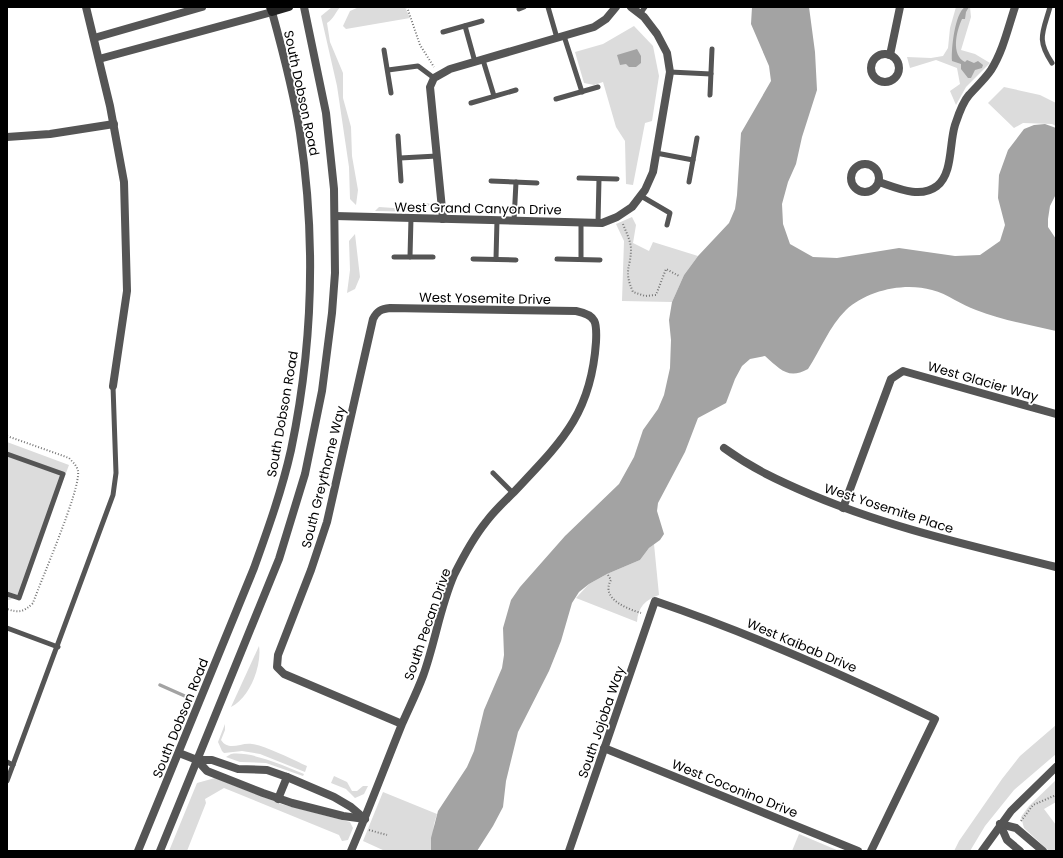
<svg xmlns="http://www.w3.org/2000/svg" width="1063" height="858" font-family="Poppins,sans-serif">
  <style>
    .green { fill: #dcdcdc }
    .water { fill: #a3a3a3 }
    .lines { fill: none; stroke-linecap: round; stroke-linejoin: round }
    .stream { stroke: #a3a3a3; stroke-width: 3.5 }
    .path { stroke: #777; stroke-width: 2; stroke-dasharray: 1 2; stroke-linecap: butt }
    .service { stroke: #555; stroke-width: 5 }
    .minor { stroke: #555; stroke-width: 8 }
    .tertiary { stroke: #555; stroke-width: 8 }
    .secondary { stroke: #222; stroke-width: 8 }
    .labels { text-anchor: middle; stroke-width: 3.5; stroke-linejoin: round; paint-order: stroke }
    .street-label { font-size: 13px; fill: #000; stroke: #fff }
  </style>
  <rect width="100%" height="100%" fill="#fff"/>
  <!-- green -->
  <g class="green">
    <path d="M 332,7 L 341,7 C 336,10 335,18 327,23 L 330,42 L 343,73 L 343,98 L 351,127 L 352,156 L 358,190 L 356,205 L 350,199 L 349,167 L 337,86 L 321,16 Z"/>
    <path d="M 359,7 L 405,7 L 410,18 L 346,29 L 343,26 L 350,11 Z"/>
    <path d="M 956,7 L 970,7 L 971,17 L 961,50 L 975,54 L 990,63 L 966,87 L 956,105 L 950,91 L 960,84 L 957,68 L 936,60 L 910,68 L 907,57 L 931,58 L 943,56 L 948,48 L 950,28 Z"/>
    <path d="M 634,26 L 653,46 L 659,76 L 652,121 L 645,123 L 633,185 L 626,184 L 625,141 L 616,127 L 603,82 L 594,85 L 584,83 L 575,52 L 603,44 Z"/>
    <path d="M 1004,87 L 1040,95 L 1056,103 L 1056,126 L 1052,124 L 1023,123 L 1014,128 L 988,103 Z"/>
    <path d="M 427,203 L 430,204 L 422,212 L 375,211 L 379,207 L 394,208 L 401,206 L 409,208 Z"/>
    <path d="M 632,217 L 636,225 L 633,243 L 649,251 L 653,242 L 698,256 L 684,275 L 672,302 L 622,301 L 624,241 L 616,224 Z"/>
    <path d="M 355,234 L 360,277 L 355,289 L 347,293 L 350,270 L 349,241 Z"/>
    <path d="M 7,442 L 69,465 L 20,596 L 9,600 L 7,600 Z"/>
    <path d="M 654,544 L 659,595 C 645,600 638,607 637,622 L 576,598 L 589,584 L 607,574 L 640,560 L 649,548 Z"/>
    <path d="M 259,646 C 262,665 250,698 231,707 Z"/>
    <path d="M 225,724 L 225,730 L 221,740 C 229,752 241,742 252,744 C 266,746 293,760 307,766 L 305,772 L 260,754 L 242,751 L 224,753 L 222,751 L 218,742 Z"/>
    <path d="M 1056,725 L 1056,754 L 1014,790 L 985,826 L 970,851 L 954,851 L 959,841 L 1002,779 L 1020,756 Z"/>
    <path d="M 231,754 C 252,751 284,766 304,774 L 303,776 L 266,763 L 240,762 L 226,757 Z"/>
    <path d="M 334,776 L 347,782 L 352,791 L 357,791 L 363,786 L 368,786 L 364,794 L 355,798 L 346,789 L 331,783 Z"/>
    <path d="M 215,778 L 281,804 L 350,822 L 353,828 L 348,840 L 342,841 L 339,835 L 224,788 L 205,799 L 206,803 L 187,851 L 169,851 L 197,783 Z"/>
    <path d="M 1056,780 L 1056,802 L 1044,809 L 1056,825 L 1056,851 L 1049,851 L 1024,828 L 1021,817 L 1029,806 Z"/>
    <path d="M 383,792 L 437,814 L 434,824 L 431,851 L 385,851 L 363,841 Z"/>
    <path d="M 799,834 L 839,851 L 792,851 Z"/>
  </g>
  <!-- water -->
  <g class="water">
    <path d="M 752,7 L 809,7 L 815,52 L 817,90 L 802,137 L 796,164 L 788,182 L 782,204 L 783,224 L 790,244 L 813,257 L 837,258 L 899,248 L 955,256 L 980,255 L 1000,241 L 1005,225 L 998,198 L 999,175 L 1008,150 L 1024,129 L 1034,125 L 1045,124 L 1056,128 L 1056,194 L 1050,206 L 1048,219 L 1048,227 L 1056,239 L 1056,331 C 1029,325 1002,320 976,310 C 961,305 948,294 932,290 C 905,282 867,290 846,310 C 829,327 821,349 808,369 C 788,380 780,369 765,356 L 750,359 L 742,366 L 735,379 L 726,403 L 698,418 L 685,452 L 658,503 L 657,511 L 664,534 L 660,540 L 649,548 L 640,560 L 607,574 L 589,584 L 579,592 L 572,603 L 561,641 L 549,671 L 518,732 L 506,781 L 503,807 L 493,826 L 477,851 L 431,851 L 431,838 L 438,811 L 467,767 L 474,751 L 484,710 L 502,668 L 504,655 L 503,628 L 511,600 L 520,587 L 565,536 L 619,484 L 634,457 L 643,430 L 658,409 L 664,395 L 670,368 L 671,340 L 669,320 L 672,302 L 684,275 L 698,256 L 729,223 L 735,209 L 737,195 L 741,133 L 771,81 L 769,66 L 751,24 Z"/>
    <path d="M 965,7 L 969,7 L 966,12 L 965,19 L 962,19 C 956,32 951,55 965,62 L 967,60 L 974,63 L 978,61 L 983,65 L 982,68 L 975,70 L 971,78 L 968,78 L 961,69 L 961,64 L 952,61 C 951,49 955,13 965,7 Z"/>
    <path d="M 637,49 L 641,56 L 641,63 L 636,67 L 629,67 L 626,64 L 620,65 L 617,55 Z"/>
  </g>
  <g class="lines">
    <!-- stream -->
    <path class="stream" d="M 160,685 L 187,697"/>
    <!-- path -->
    <g class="path">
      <path d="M 407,7 L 420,45 L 434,67"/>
      <path d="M 623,224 C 626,232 630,239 631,248 C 631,269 623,269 633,292 L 645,296 L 656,295 L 666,269 L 679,276"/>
      <path d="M 7,436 L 69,458 C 73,462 77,466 78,471 C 81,489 41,580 33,603 C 24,612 19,613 7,609"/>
      <path d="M 608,575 L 611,580 C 600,599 628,609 641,613"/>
      <path d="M 1021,821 L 1033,805 L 1056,795"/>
      <path d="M 369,830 L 387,835"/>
    </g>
    <!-- service -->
    <g class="service">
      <path d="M 548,7 L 557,38"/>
      <path d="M 1050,7 C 1043,32 1036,39 1052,63"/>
      <path d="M 519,9 L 524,7"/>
      <path d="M 640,14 L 645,7"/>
      <path d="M 465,26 L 475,62"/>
      <path d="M 443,32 L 482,21"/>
      <path d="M 564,36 L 582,92"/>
      <path d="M 384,50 L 391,93"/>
      <path d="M 483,60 L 494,96"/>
      <path d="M 388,70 L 418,66 L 434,78"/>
      <path d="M 670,72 L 711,74"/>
      <path d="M 710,95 L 712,49"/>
      <path d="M 556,99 L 598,87"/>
      <path d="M 471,103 L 516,90"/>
      <path d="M 398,136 L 401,181"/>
      <path d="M 656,153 L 693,160"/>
      <path d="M 400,158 L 437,156"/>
      <path d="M 579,178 L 617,179"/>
      <path d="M 491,181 L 537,183"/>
      <path d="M 689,182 L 697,138"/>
      <path d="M 641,196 L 670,213 L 667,225"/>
      <path d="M 514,221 L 516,182"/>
      <path d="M 598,223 L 599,179"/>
      <path d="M 394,257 L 433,257"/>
      <path d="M 410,257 L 411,218"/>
      <path d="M 473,259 L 516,260"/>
      <path d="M 496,259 L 497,220"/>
      <path d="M 557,259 L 600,260"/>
      <path d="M 581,259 L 581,222"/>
      <path d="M 7,454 L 63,474 L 19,598 L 7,594"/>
      <path d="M 493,473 L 513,493"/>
      <path d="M 7,628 L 58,647"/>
      <path d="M 7,762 L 13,765"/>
      <path d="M 7,781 L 113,495 L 116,473 L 113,386"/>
    </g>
    <!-- minor -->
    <g class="minor">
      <path d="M 86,7 L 110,106 L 124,182 L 127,291 L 113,386"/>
      <path d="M 94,38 L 202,7"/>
      <circle cx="885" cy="68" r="14"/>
      <path d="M 890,55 L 900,7"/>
      <path d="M 99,59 L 272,12"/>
      <path d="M 7,137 L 50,134 L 114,124"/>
      <circle cx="865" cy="178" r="14"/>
      <path d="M 879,182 C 897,188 920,199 937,186 C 953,173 949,144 955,125 C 958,116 962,103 969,95 C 976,87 985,79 991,70 C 1003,51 1008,28 1015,7"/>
      <path d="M 335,216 L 602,223 L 617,217 L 632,207 L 645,190 L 653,172 L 670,72 L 667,53 L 657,34 L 644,17 L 631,7"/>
      <path d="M 443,219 L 430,87 L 434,78 L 450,69 L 594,27 L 606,19 L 616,7"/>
      <path d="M 724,448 C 753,469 779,481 812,495 C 890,528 973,546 1056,567"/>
      <path d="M 843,508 L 891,379 L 903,371 L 1056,414"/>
      <path d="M 604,748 L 858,851"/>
      <path d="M 179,753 L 197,760 L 212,760 L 238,769 L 267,770 L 287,777 L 334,797 L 351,807 L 365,819"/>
      <path d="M 197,760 L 207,771 L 263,793 L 292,803 L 343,816 L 365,819"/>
      <path d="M 278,799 L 287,777"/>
      <path d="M 1000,824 L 1016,828 L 1043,851"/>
      <path d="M 1000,824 L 1007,840 L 1020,851"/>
      <path d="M 351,851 C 369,809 385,766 402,724 C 409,708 417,692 423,676 C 435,643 440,607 454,575 C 463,557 473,538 486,522 C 494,511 504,502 513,493 C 561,442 591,415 596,342 C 597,323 597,315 576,311 L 390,308 C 381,309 377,311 373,319 L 327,522 L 311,570 L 278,655 L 277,667 L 284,674 L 402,724"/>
      <path d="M 569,851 L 655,601 C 752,634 844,675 935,719 L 871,851"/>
      <path d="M 982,851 L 1011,811 L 1056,767"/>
    </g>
    <!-- tertiary -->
    <g class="tertiary">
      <path d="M 138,851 L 254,568 C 268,529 282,490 291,450 C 313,345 316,239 300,133 C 294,93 283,52 272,12"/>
      <path d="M 160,851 L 279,559 L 305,474 L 322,391 L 332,313 L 335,273 L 334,189 L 326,113 L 304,7"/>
    </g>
    <!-- secondary -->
    <path class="secondary" d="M 270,7 L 272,12 L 289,7"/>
  </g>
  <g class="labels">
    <!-- street labels -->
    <g class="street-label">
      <text transform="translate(302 93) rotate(78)" y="5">South Dobson Road</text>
      <text transform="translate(478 208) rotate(1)" y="5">West Grand Canyon Drive</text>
      <text transform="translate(485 298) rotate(1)" y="5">West Yosemite Drive</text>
      <text transform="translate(983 381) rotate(16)" y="5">West Glacier Way</text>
      <text transform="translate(282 414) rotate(-80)" y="5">South Dobson Road</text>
      <text transform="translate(323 477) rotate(-76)" y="5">South Greythorne Way</text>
      <text transform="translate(889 508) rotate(18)" y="5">West Yosemite Place</text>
      <text transform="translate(427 624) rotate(-71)" y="5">South Pecan Drive</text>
      <text transform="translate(802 645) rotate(23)" y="5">West Kaibab Drive</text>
      <text transform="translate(180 718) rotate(-68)" y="5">South Dobson Road</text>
      <text transform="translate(601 722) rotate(-71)" y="5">South Jojoba Way</text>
      <text transform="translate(735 788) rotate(22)" y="5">West Coconino Drive</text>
    </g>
  </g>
  <!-- border -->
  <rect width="1063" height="858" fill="none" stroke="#000000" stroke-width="16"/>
</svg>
